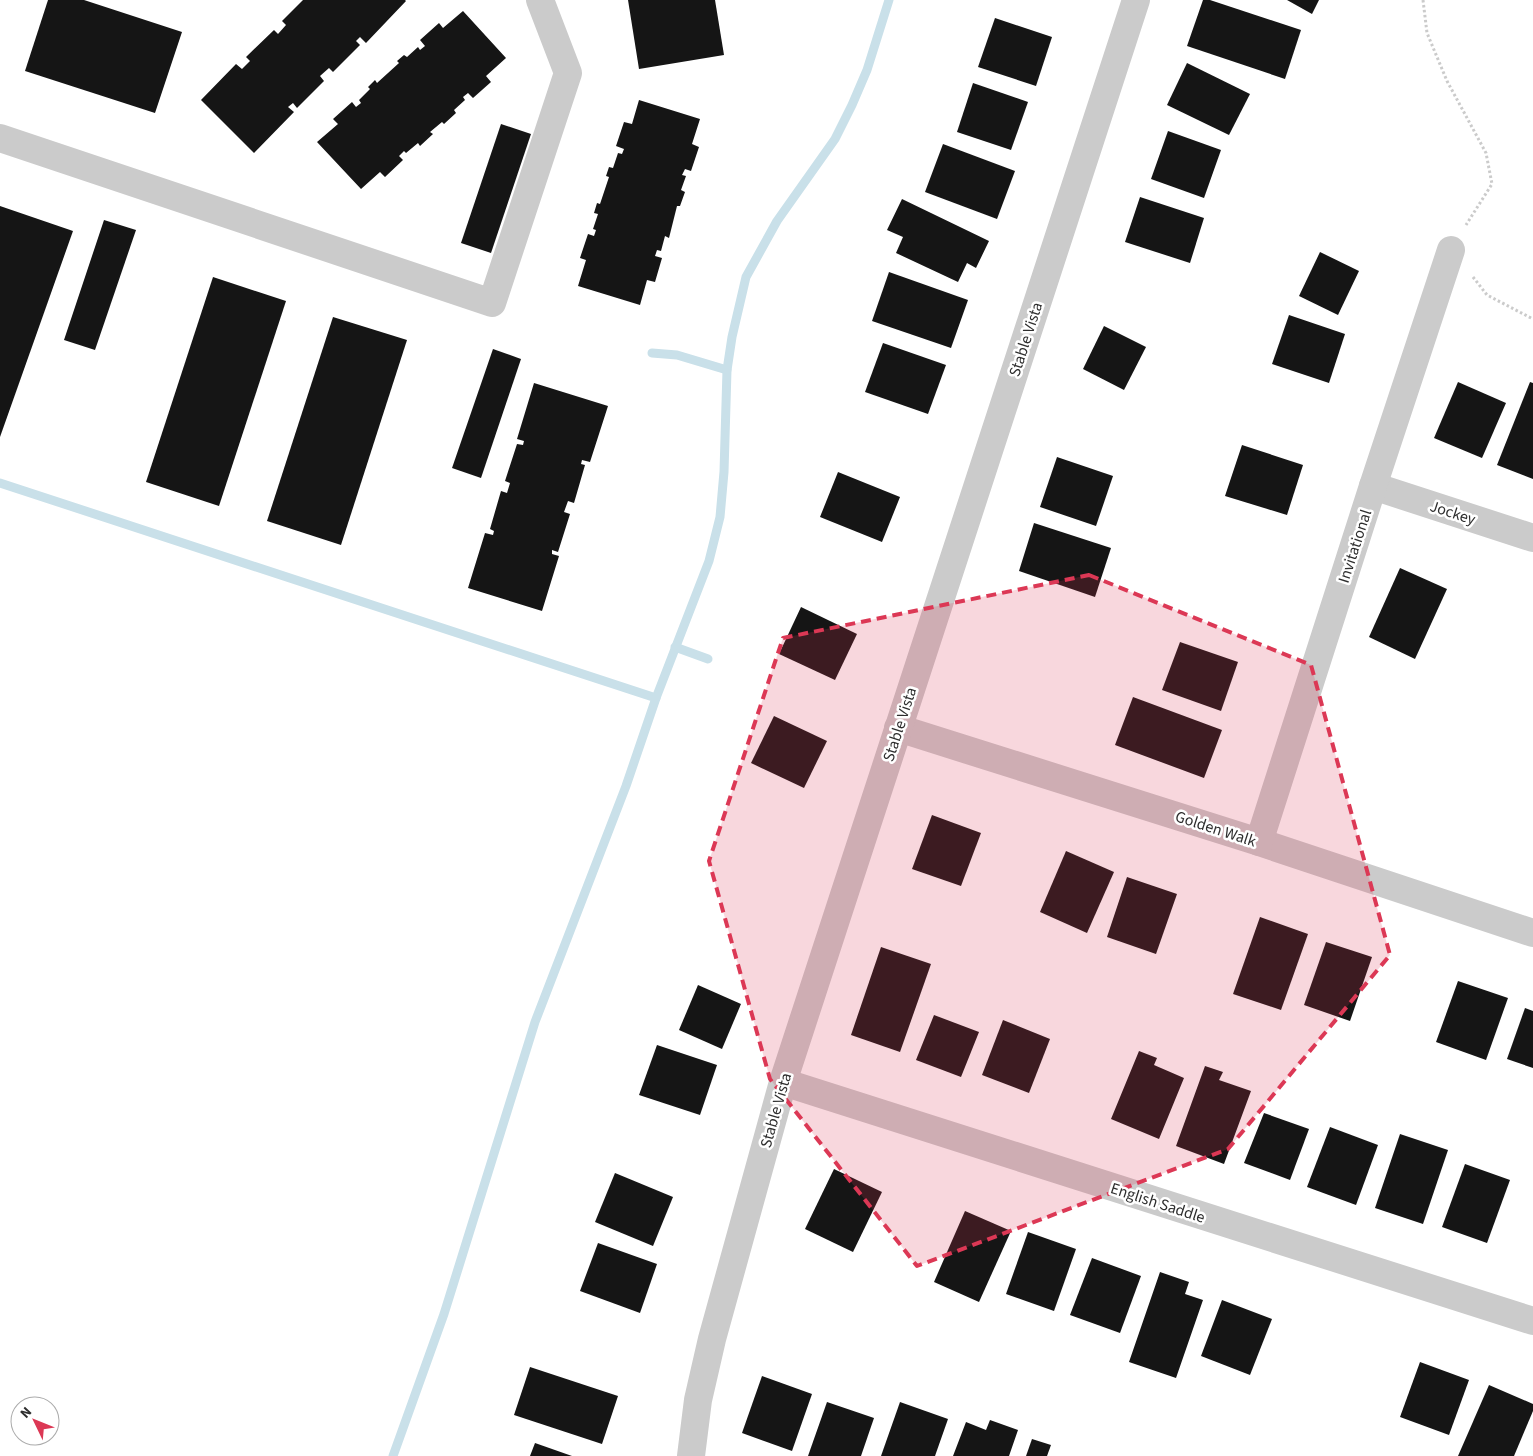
<svg xmlns="http://www.w3.org/2000/svg" width="1533" height="1456" font-family="'Source Sans 3',sans-serif">
  <style>
    .lines { fill: none; stroke-linecap: round; stroke-linejoin: round }
    .stream { stroke: #c9e0e9; stroke-width: 9 }
    .building { fill: #151515 }
    .path { stroke: #cbcbcb; stroke-width: 3; stroke-dasharray: 2.5 2.5; stroke-linecap: butt }
    .minor { stroke: #cbcbcb; stroke-width: 28 }
    .marked { fill: #dc3855; fill-opacity: 0.2; stroke: #dc3855; stroke-width: 4; stroke-dasharray: 10 6; stroke-linejoin: round }
    .labels { text-anchor: middle; stroke-width: 5; stroke-linejoin: round; paint-order: stroke }
    .street-label { font-size: 16px; fill: #2e2e2e; stroke: #fff }
  </style>
  <rect width="100%" height="100%" fill="#fff"/>
  <g class="lines">
    <!-- stream -->
    <g class="stream">
      <path d="M 652,353 L 677,355 L 727,370"/>
      <path d="M 0,483 L 656,698"/>
      <path d="M 675,647 L 708,659"/>
      <path d="M 393,1456 L 444,1314 L 535,1022 L 626,786 L 656,698 L 709,561 L 720,517 L 724,472 L 727,370 L 732,337 L 746,277 L 777,221 L 835,139 L 852,105 L 867,70 L 889,0"/>
    </g>
  </g>
  <!-- building -->
  <g class="building">
    <path d="M 48,0 L 84,0 L 182,32 L 155,113 L 25,71 Z"/>
    <path d="M 303,0 L 405,0 L 406,1 L 366,43 L 360,37 L 356,41 L 360,45 L 333,72 L 329,68 L 320,76 L 324,81 L 297,108 L 293,103 L 288,107 L 294,112 L 254,153 L 201,100 L 236,64 L 242,69 L 250,61 L 246,57 L 274,30 L 278,34 L 286,25 L 282,21 Z"/>
    <path d="M 628,0 L 715,0 L 724,55 L 639,69 Z"/>
    <path d="M 1203,0 L 1210,0 L 1301,30 L 1285,79 L 1187,46 Z"/>
    <path d="M 1287,0 L 1319,0 L 1312,14 Z"/>
    <path d="M 463,11 L 506,58 L 486,76 L 491,82 L 473,98 L 468,93 L 463,97 L 465,100 L 454,110 L 456,113 L 444,124 L 442,122 L 430,132 L 433,134 L 420,146 L 418,143 L 406,153 L 404,151 L 399,156 L 403,160 L 385,177 L 380,172 L 361,189 L 317,142 L 338,124 L 333,119 L 352,102 L 356,107 L 361,103 L 359,100 L 370,89 L 368,87 L 375,80 L 377,83 L 399,63 L 397,61 L 404,55 L 407,57 L 418,47 L 420,50 L 425,46 L 420,40 L 439,23 L 443,28 Z"/>
    <path d="M 995,18 L 1052,37 L 1036,86 L 978,67 Z"/>
    <path d="M 1187,63 L 1250,94 L 1229,135 L 1167,105 Z"/>
    <path d="M 973,83 L 1028,102 L 1011,150 L 957,132 Z"/>
    <path d="M 639,100 L 700,119 L 692,144 L 699,147 L 691,171 L 685,169 L 682,175 L 686,176 L 681,190 L 685,192 L 680,206 L 677,206 L 669,238 L 665,236 L 661,251 L 657,250 L 655,256 L 662,258 L 655,282 L 647,280 L 640,305 L 578,286 L 586,260 L 580,258 L 588,234 L 594,236 L 596,230 L 593,229 L 598,214 L 594,213 L 597,203 L 600,204 L 609,177 L 606,176 L 609,167 L 613,168 L 618,153 L 622,154 L 624,149 L 616,146 L 624,122 L 632,124 Z"/>
    <path d="M 501,124 L 531,134 L 491,253 L 461,243 Z"/>
    <path d="M 1168,131 L 1221,150 L 1204,198 L 1151,179 Z"/>
    <path d="M 943,144 L 1015,171 L 997,219 L 925,192 Z"/>
    <path d="M 1140,197 L 1204,218 L 1190,263 L 1125,242 Z"/>
    <path d="M 902,199 L 989,241 L 976,268 L 967,263 L 958,282 L 896,253 L 903,237 L 887,230 Z"/>
    <path d="M 0,206 L 73,231 L 0,437 Z"/>
    <path d="M 104,220 L 136,230 L 95,350 L 64,340 Z"/>
    <path d="M 1320,252 L 1359,271 L 1338,315 L 1299,296 Z"/>
    <path d="M 889,272 L 968,300 L 951,348 L 872,321 Z"/>
    <path d="M 213,277 L 286,301 L 219,506 L 146,482 Z"/>
    <path d="M 1289,315 L 1345,334 L 1329,383 L 1272,364 Z"/>
    <path d="M 333,317 L 407,340 L 341,545 L 267,521 Z"/>
    <path d="M 1104,326 L 1146,347 L 1124,390 L 1083,369 Z"/>
    <path d="M 883,343 L 946,365 L 928,414 L 865,392 Z"/>
    <path d="M 493,349 L 521,359 L 481,478 L 452,468 Z"/>
    <path d="M 1458,382 L 1506,403 L 1482,458 L 1434,438 Z"/>
    <path d="M 1530,382 L 1533,383 L 1533,479 L 1497,465 Z"/>
    <path d="M 534,383 L 608,406 L 590,462 L 582,460 L 581,464 L 585,465 L 574,503 L 568,501 L 564,512 L 570,514 L 558,552 L 552,550 L 552,554 L 559,556 L 542,611 L 468,588 L 485,533 L 493,535 L 494,531 L 490,529 L 501,491 L 507,493 L 510,483 L 505,481 L 517,444 L 523,445 L 524,441 L 517,439 Z"/>
    <path d="M 1242,445 L 1303,465 L 1287,515 L 1225,496 Z"/>
    <path d="M 1057,457 L 1113,476 L 1096,526 L 1040,507 Z"/>
    <path d="M 838,472 L 900,497 L 882,542 L 820,517 Z"/>
    <path d="M 1034,523 L 1111,548 L 1095,597 L 1019,571 Z"/>
    <path d="M 1400,568 L 1447,589 L 1415,659 L 1369,637 Z"/>
    <path d="M 801,607 L 857,634 L 835,680 L 779,654 Z"/>
    <path d="M 1180,642 L 1238,662 L 1221,711 L 1162,690 Z"/>
    <path d="M 1133,697 L 1222,730 L 1204,778 L 1115,745 Z"/>
    <path d="M 774,716 L 827,741 L 804,788 L 751,763 Z"/>
    <path d="M 932,815 L 981,833 L 961,886 L 912,869 Z"/>
    <path d="M 1066,851 L 1114,872 L 1087,933 L 1040,912 Z"/>
    <path d="M 1127,877 L 1177,894 L 1156,954 L 1107,937 Z"/>
    <path d="M 1260,917 L 1308,934 L 1281,1010 L 1233,994 Z"/>
    <path d="M 1326,942 L 1372,957 L 1350,1021 L 1304,1005 Z"/>
    <path d="M 881,947 L 931,964 L 900,1052 L 851,1035 Z"/>
    <path d="M 1458,981 L 1508,998 L 1486,1060 L 1436,1042 Z"/>
    <path d="M 698,985 L 741,1004 L 722,1049 L 679,1030 Z"/>
    <path d="M 1525,1008 L 1533,1011 L 1533,1068 L 1507,1059 Z"/>
    <path d="M 934,1015 L 979,1032 L 961,1077 L 916,1060 Z"/>
    <path d="M 1003,1020 L 1050,1039 L 1029,1093 L 982,1075 Z"/>
    <path d="M 657,1045 L 717,1065 L 700,1115 L 639,1095 Z"/>
    <path d="M 1139,1051 L 1157,1058 L 1154,1065 L 1184,1078 L 1159,1139 L 1111,1119 Z"/>
    <path d="M 1205,1066 L 1223,1072 L 1219,1080 L 1251,1091 L 1224,1164 L 1176,1146 Z"/>
    <path d="M 1264,1113 L 1309,1129 L 1290,1180 L 1244,1163 Z"/>
    <path d="M 1330,1127 L 1378,1145 L 1356,1205 L 1307,1187 Z"/>
    <path d="M 1400,1134 L 1448,1150 L 1423,1224 L 1375,1208 Z"/>
    <path d="M 1465,1164 L 1510,1180 L 1487,1243 L 1442,1227 Z"/>
    <path d="M 834,1169 L 882,1192 L 853,1252 L 805,1229 Z"/>
    <path d="M 615,1173 L 673,1197 L 653,1246 L 595,1222 Z"/>
    <path d="M 965,1211 L 1011,1231 L 979,1302 L 934,1282 Z"/>
    <path d="M 1028,1232 L 1076,1249 L 1054,1311 L 1006,1294 Z"/>
    <path d="M 598,1243 L 657,1264 L 640,1313 L 580,1291 Z"/>
    <path d="M 1092,1258 L 1141,1276 L 1120,1333 L 1070,1315 Z"/>
    <path d="M 1160,1272 L 1189,1282 L 1185,1294 L 1203,1300 L 1176,1378 L 1129,1362 Z"/>
    <path d="M 1222,1300 L 1272,1319 L 1250,1375 L 1201,1356 Z"/>
    <path d="M 1420,1362 L 1469,1380 L 1449,1435 L 1400,1417 Z"/>
    <path d="M 530,1367 L 618,1396 L 602,1444 L 514,1415 Z"/>
    <path d="M 762,1376 L 812,1394 L 792,1451 L 742,1433 Z"/>
    <path d="M 1489,1385 L 1533,1404 L 1533,1411 L 1514,1456 L 1458,1456 Z"/>
    <path d="M 827,1402 L 874,1418 L 861,1456 L 808,1456 Z"/>
    <path d="M 900,1402 L 948,1419 L 935,1456 L 881,1456 Z"/>
    <path d="M 990,1420 L 1018,1430 L 1009,1456 L 953,1456 L 966,1422 L 986,1430 Z"/>
    <path d="M 1032,1439 L 1051,1445 L 1047,1456 L 1026,1456 Z"/>
    <path d="M 535,1443 L 572,1456 L 530,1456 Z"/>
  </g>
  <g class="lines">
    <!-- path -->
    <g class="path">
      <path d="M 1423,0 L 1427,33 L 1447,81 L 1486,153 L 1492,184 L 1466,225"/>
      <path d="M 1473,277 L 1487,295 L 1533,319"/>
    </g>
    <!-- minor -->
    <g class="minor">
      <path d="M 0,138 L 492,303 L 568,73 L 540,0"/>
      <path d="M 1373,486 L 1533,538"/>
      <path d="M 898,728 L 1259,842 L 1533,933"/>
      <path d="M 1259,842 L 1373,486 L 1451,250"/>
      <path d="M 783,1082 L 1533,1321"/>
      <path d="M 691,1456 L 698,1400 L 712,1339 L 783,1082 L 1136,0"/>
    </g>
  </g>
  <!-- marked area -->
  <path class="marked" d="M 1089,575 L 1311,665 L 1390,955 L 1228,1149 L 917,1266 L 770,1079 L 709,861 L 783,638 Z"/>
  <g class="labels">
    <!-- street labels -->
    <g class="street-label">
      <text transform="translate(1025 339) rotate(-72)" y="6">Stable Vista</text>
      <text transform="translate(1453 512) rotate(18)" y="6">Jockey</text>
      <text transform="translate(1354 546) rotate(-72)" y="6">Invitational</text>
      <text transform="translate(899 724) rotate(-72)" y="6">Stable Vista</text>
      <text transform="translate(1216 828) rotate(18)" y="6">Golden Walk</text>
      <text transform="translate(775 1110) rotate(-74)" y="6">Stable Vista</text>
      <text transform="translate(1158 1202) rotate(18)" y="6">English Saddle</text>
    </g>
  </g>
  <!-- north arrow -->
  <g transform="translate(35 1421) rotate(313)"><circle r="24" fill="#ffffff" stroke="#ababab"/>
  <path d="M0-4L9 19L0 12L-9 19Z" fill="#dc3855"/>
  <text y="-8" font-size="14" font-weight="bold" text-anchor="middle" fill="#2e2e2e">N</text>
  </g>
</svg>
